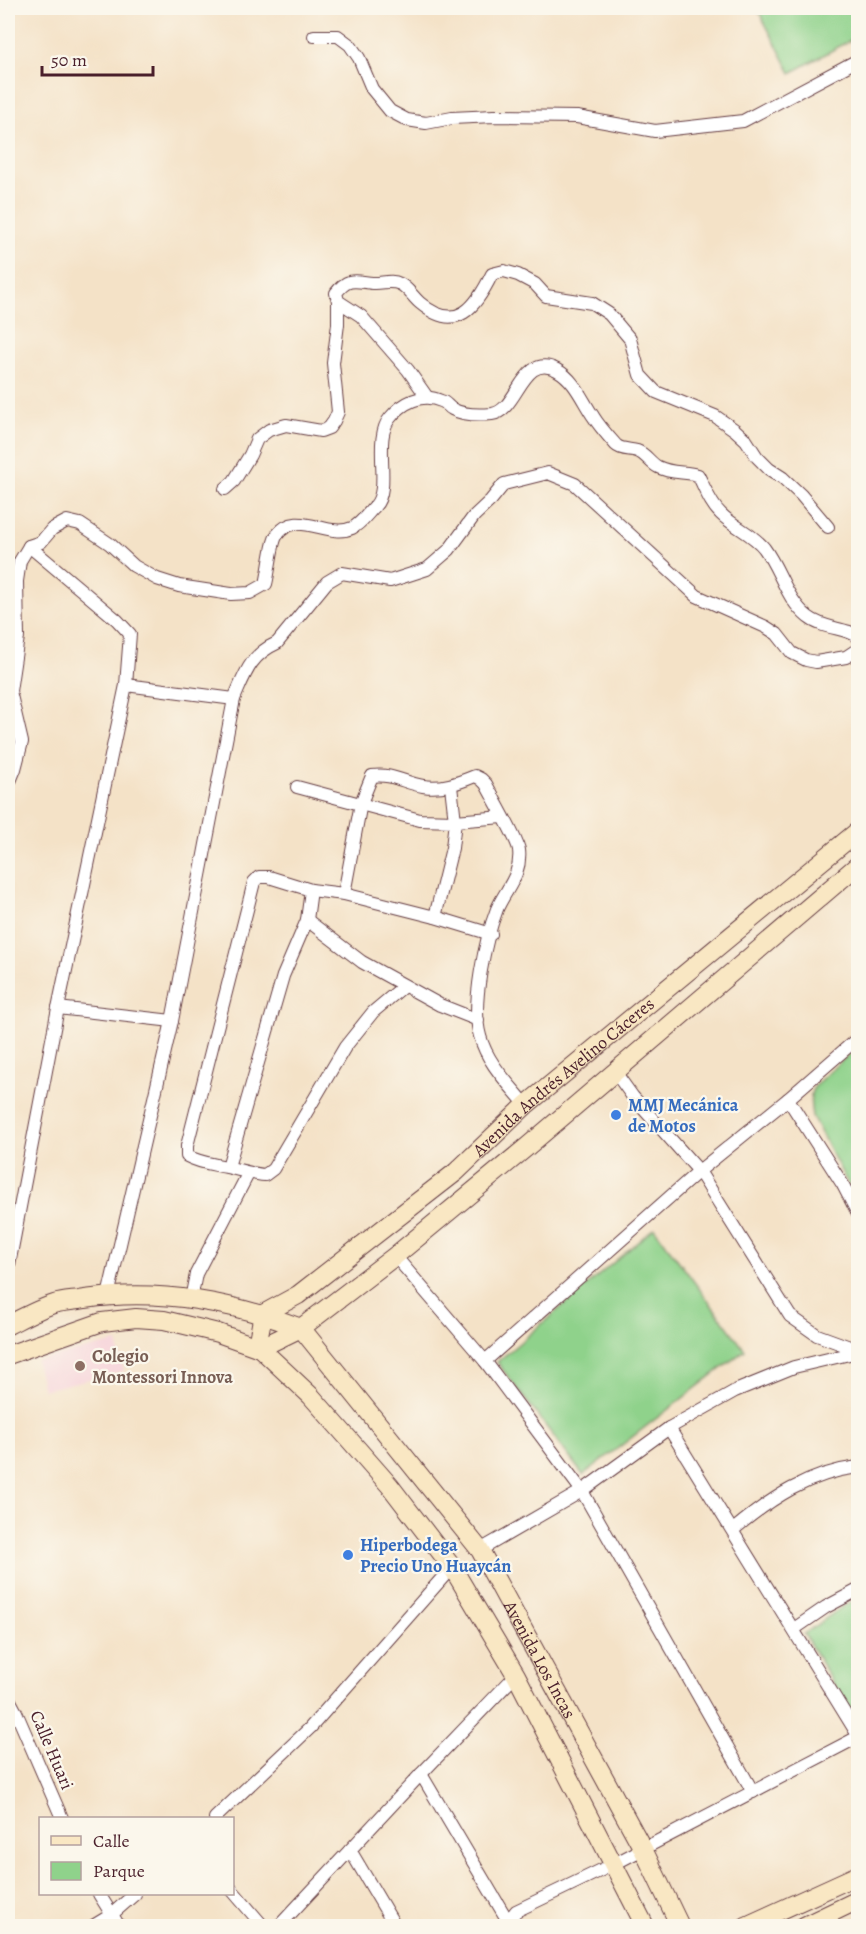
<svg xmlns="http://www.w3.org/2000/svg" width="866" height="1934" font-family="Alegreya,serif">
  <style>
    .built { fill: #f6cfd8 }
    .green { fill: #8fd28b; stroke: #6c785b; stroke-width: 1.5 }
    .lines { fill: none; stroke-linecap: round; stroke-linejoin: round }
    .street-casing { stroke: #643c42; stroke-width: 14 }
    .secondary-casing { stroke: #643c42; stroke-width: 20 }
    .street { stroke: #fff; stroke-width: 12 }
    .secondary { stroke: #f9e7c3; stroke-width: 18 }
    .shop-dot { fill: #3f7fe0; stroke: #fbf7ec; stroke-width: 2 }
    .education-dot { fill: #8d6e63; stroke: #fbf7ec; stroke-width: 2 }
    .labels { text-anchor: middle; stroke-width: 4.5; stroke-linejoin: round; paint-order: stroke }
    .street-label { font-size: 18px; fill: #4a1f2b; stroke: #fbf7ec }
    .shop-label { font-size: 18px; font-weight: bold; fill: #366cbe; stroke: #fbf7ec; text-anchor: start }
    .education-label { font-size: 18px; font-weight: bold; fill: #785e54; stroke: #fbf7ec; text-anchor: start }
  </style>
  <rect width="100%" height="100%" fill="#fbf7ec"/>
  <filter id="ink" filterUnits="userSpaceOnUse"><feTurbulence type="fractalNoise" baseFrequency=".0167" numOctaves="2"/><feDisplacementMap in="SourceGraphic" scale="12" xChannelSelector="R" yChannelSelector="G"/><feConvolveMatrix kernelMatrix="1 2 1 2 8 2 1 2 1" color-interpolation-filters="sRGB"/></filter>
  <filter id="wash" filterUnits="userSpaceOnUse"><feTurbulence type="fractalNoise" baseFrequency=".008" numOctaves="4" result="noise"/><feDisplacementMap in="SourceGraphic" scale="24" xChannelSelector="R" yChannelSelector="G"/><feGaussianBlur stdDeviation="1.35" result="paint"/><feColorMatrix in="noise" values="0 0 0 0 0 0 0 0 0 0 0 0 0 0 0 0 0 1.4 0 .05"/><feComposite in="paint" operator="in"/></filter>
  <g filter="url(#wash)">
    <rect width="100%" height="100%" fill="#f4e2c7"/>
    <!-- built -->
    <path class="built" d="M 117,1342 L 124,1371 L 43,1390 L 36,1361 Z"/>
    <!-- green -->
    <g class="green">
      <path d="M 757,8 L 858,8 L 858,36 L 791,73 Z"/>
      <path d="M 858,1047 L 858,1203 L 812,1116 C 811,1108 809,1099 812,1091 C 817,1079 848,1057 858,1047 Z"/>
      <path d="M 654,1228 L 745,1350 L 583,1475 L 497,1362 Z"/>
      <path d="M 858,1599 L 858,1726 L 804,1634 L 845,1605 Z"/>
    </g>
  </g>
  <g filter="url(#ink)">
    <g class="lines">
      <defs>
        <g id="street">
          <path d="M 314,36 L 338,36 L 350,45 L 359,58 L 372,89 L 390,111 L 407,120 L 426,123 L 452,118 L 494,116 L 577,117 L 655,131 L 743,121 L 858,60"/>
          <path d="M 427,397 L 408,370 L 361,316 L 338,301 L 336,293 C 348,277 355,281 372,283 C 382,284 390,279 400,284 C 407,287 413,297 420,303 C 457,334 476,307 492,274 L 504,271 L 518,275 L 535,284 L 546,296 L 592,303 L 609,314 L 630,339 L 640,375 L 656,392 L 715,416 L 735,430 L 746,440 L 757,457 L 769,469 L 783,478 L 801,495 L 828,527"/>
          <path d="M 225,489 L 234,481 L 250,455 L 257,439 L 269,430 L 286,425 L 321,431 L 329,428 L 334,421 L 338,412 L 333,363 L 338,324 L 338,301"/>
          <path d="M 126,685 L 234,699"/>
          <path d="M 8,786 L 15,769 L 22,742 L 10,691 L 18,637 L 17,581 L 20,561 L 29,546 L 41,542 L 52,529 L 67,521 L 80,524 L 110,544 L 134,566 L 157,579 L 179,586 L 231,594 L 250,593 L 266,584 C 269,573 272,541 277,535 C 297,508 327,539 352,528 C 361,524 368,513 375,506 C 392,488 372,439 390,418 C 402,403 422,392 441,401 C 446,402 448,407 452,409 C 463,415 481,415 492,414 C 518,411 522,351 557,370 C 575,380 582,400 593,416 C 599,426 608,436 616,445 C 621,450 630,449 637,451 C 646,454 650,463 658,467 C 671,474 685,471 698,475 C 705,488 710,504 721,514 C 734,527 753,534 764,548 C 781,571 786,599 808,617 C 824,630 847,627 858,637"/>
          <path d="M 297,787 L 420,820 L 455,821 L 503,817"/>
          <path d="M 344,894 L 361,803 L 372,776 C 392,773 404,783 423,786 C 442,789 458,783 475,776 L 481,779 L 486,784 C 492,796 518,840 519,850 C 522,875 505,890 497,909 C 485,940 471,1005 480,1036 C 487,1063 509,1084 526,1105"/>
          <path d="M 435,917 L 452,848 L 455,821 L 451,786"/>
          <path d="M 307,920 L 362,962 L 440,1005 L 478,1020"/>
          <path d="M 404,986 L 373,1012 L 345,1047 L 273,1169 L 265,1175 C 251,1174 240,1170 226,1167 C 212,1164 200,1163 187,1156 L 187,1146 L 254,882 L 259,877 L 269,877 L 311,890 L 344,894 L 435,917 L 491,934"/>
          <path d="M 58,1008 L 172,1021"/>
          <path d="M 615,1072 L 633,1097 L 699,1171 L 790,1316 L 817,1335 L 858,1350"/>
          <path d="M 788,1099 L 843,1185 L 858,1214"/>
          <path d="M 228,1167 L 283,976 L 307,920 L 311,890"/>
          <path d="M 395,1256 L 485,1361 L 582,1491 L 753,1792"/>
          <path d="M 8,1270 L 58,1008 L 126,685 L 130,634 L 117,620 L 29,546"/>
          <path d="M 108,1296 L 172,1021 L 234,699 C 245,674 250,655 277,643 L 327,582 L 342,573 L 390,581 L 427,569 L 449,550 L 474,516 L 491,500 L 504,484 L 548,473 L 575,484 L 697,596 L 766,627 L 777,634 L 792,653 L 806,660 L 816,662 L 846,657 L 858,649"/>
          <path d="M 191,1299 L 196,1274 L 248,1174"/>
          <path d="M 485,1361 L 699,1171 L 788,1099 L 858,1038"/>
          <path d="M 669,1428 L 858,1735"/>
          <path d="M 733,1530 C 771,1498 809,1473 858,1467"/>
          <path d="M 480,1550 L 582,1491 L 669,1428 L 735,1391 L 794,1367 L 858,1352"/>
          <path d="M 794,1629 L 826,1607 L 858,1590"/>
          <path d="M 8,1697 L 16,1712 L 62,1818"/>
          <path d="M 421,1774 L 508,1921"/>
          <path d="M 215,1818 L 310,1728 L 452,1567"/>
          <path d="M 350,1850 L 395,1926"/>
          <path d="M 232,1890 L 263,1926"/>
          <path d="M 99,1894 L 119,1926"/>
          <path d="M 93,1926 L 111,1915 L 135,1894"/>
          <path d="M 279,1926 L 421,1774 L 516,1675"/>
          <path d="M 504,1926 L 516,1911 L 614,1864 L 858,1737"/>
        </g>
        <g id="secondary">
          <path d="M 8,1325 C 22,1318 38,1309 54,1304 C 63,1301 75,1301 85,1299 C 158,1288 232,1302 301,1328"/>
          <path id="s1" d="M 301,1328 L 480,1550 L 643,1849 L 680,1926"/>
          <path id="s2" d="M 260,1348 L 259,1335 L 263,1314 L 298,1295 L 456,1172 L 526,1105 L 858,831"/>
          <path d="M 260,1348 L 311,1396 L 390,1486 L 452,1567 L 516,1675 L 645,1926"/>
          <path d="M 8,1355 L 102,1322 L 136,1318 L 164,1320 L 218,1333 L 260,1348 L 301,1328 L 395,1256 L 528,1146 L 858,865"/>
          <path d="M 746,1926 L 858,1875"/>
          <path d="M 804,1926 L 858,1900"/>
        </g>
      </defs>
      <!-- street casing -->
      <use href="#street" class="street-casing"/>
      <!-- secondary casing -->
      <use href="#secondary" class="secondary-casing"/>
      <!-- street -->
      <use href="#street" class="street"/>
      <!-- secondary -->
      <use href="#secondary" class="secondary"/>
    </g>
  </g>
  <!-- markers -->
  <g class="shop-dot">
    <circle cx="616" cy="1115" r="6"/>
    <circle cx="348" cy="1555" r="6"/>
  </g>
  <circle class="education-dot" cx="80" cy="1366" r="6"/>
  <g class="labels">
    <!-- street labels -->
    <g class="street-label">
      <text dy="6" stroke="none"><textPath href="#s2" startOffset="418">Avenida Andrés Avelino Cáceres</textPath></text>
      <text dy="6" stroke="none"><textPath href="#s1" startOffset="410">Avenida Los Incas</textPath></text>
      <text transform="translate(52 1750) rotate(67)" y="6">Calle Huari</text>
    </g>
    <!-- shop labels -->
    <g class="shop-label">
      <text x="628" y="1111">MMJ Mecánica<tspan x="628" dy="21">de Motos</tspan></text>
      <text x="360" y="1551">Hiperbodega<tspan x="360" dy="21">Precio Uno Huaycán</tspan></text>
    </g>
    <!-- education labels -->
    <g class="education-label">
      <text x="92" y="1362">Colegio<tspan x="92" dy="21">Montessori Innova</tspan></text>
    </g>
  </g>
  <!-- margin -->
  <rect width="866" height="1934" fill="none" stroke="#fbf7ec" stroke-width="30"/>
  <!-- legend -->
  <rect x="39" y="1817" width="195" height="78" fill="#fbf7ec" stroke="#b4a19f" stroke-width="1.5"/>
  <rect x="51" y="1836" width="30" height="9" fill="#f9e7c3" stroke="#b4a19f" stroke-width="1.5"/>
  <text x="93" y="1847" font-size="18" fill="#4a1f2b">Calle</text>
  <rect x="51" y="1862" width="30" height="18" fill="#8fd28b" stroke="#b4a19f" stroke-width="1.5"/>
  <text x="93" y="1877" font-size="18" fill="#4a1f2b">Parque</text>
  <!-- scale -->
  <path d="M42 66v9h111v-9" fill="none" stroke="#4a1f2b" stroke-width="3"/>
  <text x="51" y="66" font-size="18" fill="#4a1f2b" stroke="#fbf7ec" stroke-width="4.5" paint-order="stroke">50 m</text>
</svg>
